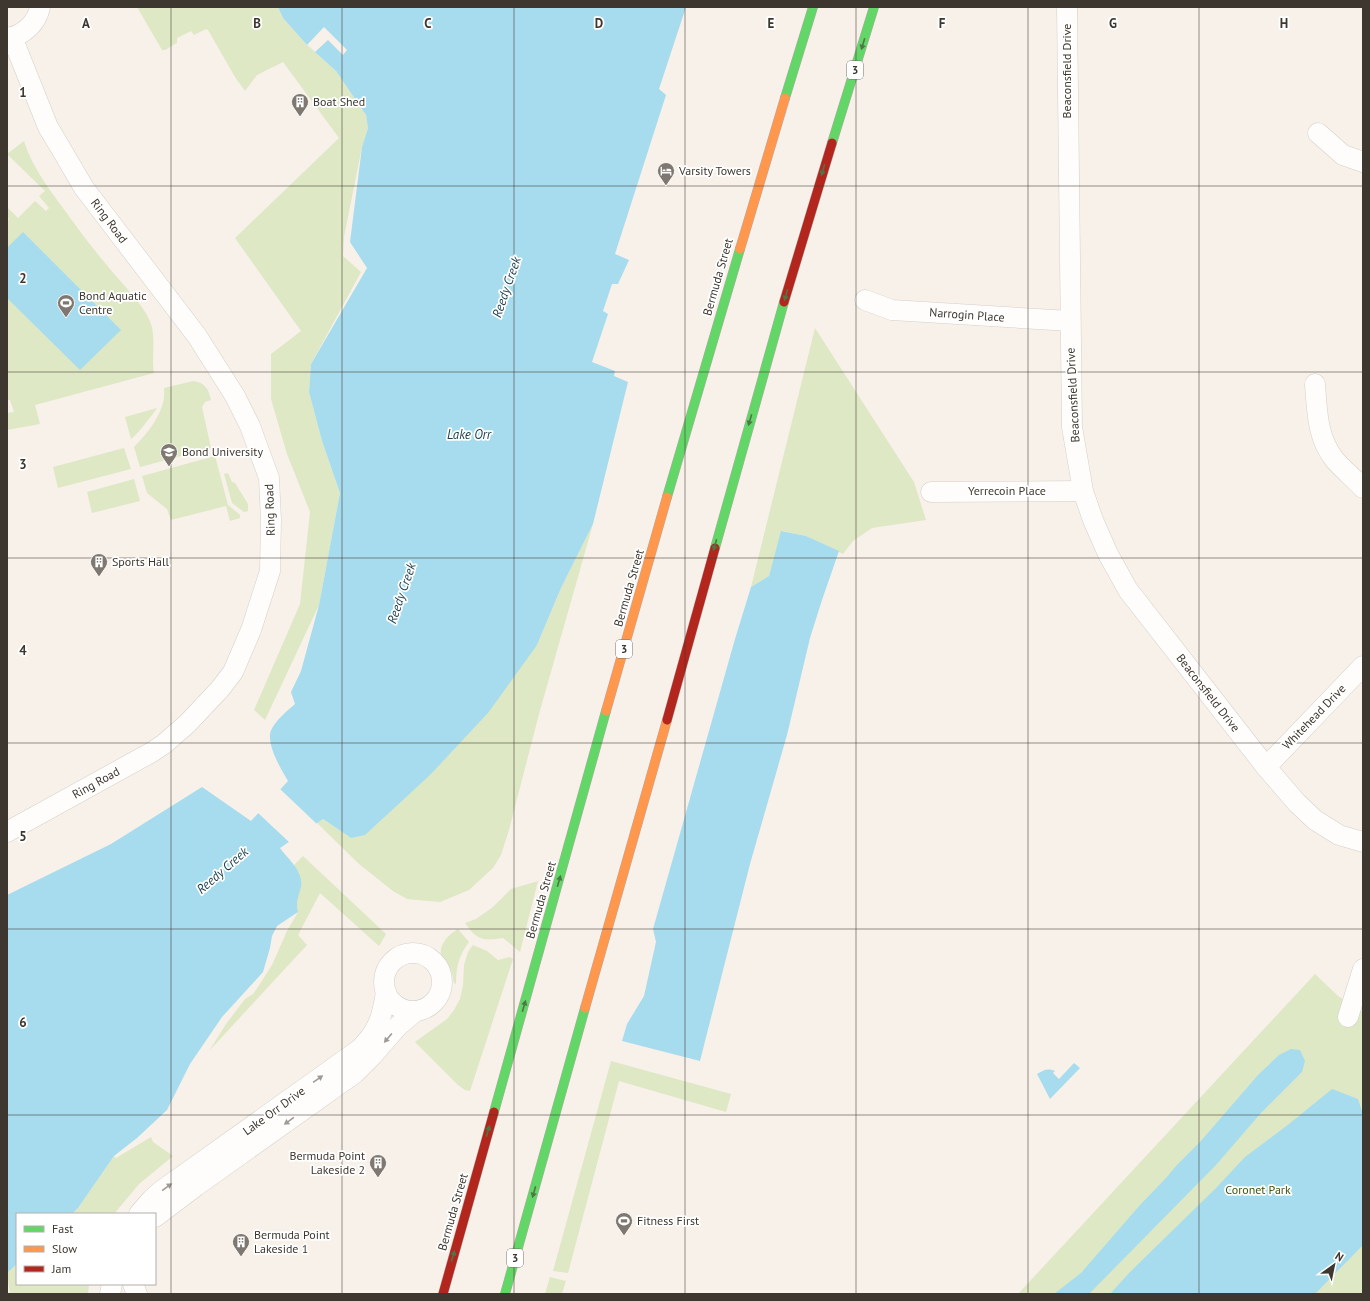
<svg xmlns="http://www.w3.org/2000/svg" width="1370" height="1301" font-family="'PT Sans',sans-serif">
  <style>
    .green { fill: #dee8c5 }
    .water { fill: #a6dcee }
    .pier { fill: #f7f1ea }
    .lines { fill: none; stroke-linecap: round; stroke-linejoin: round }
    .street-casing { stroke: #d5cfc8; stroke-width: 21 }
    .fast-casing { stroke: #b7a9a8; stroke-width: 10 }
    .slow-casing { stroke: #b7a9a8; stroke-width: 10 }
    .jam-casing { stroke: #b7a9a8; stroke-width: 10 }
    .street { stroke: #fefdfc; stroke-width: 20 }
    .fast { stroke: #63d668; stroke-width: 9 }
    .slow { stroke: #ff974d; stroke-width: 9 }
    .jam { stroke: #b3261e; stroke-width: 9 }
    .oneway { fill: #4d7746 }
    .oneway2 { fill: #9e9a96 }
    .grid { fill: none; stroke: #3e372f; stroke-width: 1; stroke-opacity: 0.55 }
    .labels { text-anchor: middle; stroke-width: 3.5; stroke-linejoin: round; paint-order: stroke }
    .shield { fill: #fff; stroke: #78736d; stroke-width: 1 }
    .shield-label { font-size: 11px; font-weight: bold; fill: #3e372f }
    .street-label { font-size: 12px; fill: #3e372f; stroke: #fff }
    .poi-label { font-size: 12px; fill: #3e372f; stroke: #fff; text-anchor: start }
    .park-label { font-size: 12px; fill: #405513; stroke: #fff }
    .water-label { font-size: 13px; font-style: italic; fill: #1a3e4b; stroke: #fff }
    .grid-label { font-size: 13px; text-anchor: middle; font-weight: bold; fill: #3e372f; stroke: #fff; stroke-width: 3.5; stroke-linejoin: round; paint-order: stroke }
  </style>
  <rect width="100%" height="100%" fill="#f7f1ea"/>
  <!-- green -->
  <g class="green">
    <path d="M 137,7 L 278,7 L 283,18 L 307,45 L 336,71 L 366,115 L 368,128 L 362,147 L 344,237 L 343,256 L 361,272 L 311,364 L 309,392 L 322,441 L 340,493 L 319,605 L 265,720 L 254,710 L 300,604 L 310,512 L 287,454 L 271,399 L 271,354 L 301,331 L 235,238 L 339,138 L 283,62 L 257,75 L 245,91 L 235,77 L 208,30 L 206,29 L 194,35 L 191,31 L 177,38 L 177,43 L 175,44 L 165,50 L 162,50 Z"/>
    <path d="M 24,141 C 31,164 46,185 60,204 C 76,226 92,248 110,269 C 123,285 140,301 149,319 C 157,335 151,356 154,373 L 35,405 L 40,424 L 7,430 L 7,413 L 14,412 L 10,400 L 7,400 L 7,222 L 9,219 L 7,217 L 7,207 L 18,218 L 35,201 L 46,211 L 49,208 L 39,196 L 45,191 L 7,154 Z"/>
    <path d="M 815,328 L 914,482 L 926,520 L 872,528 L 853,541 L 843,554 L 806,536 L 782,531 L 769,576 L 751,587 Z"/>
    <path d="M 193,381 C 205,382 209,390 211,400 L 205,402 L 202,407 L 211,448 L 140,467 L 134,447 C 148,433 167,410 164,388 Z"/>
    <path d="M 157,408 C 154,413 135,437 131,439 L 125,417 Z"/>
    <path d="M 124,448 L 131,469 L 58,488 L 53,467 Z"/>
    <path d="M 215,456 L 228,505 L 240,515 L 240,518 L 230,521 L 226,506 L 171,520 L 167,509 L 147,493 L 142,476 Z"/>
    <path d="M 228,473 L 232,482 L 235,483 L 248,504 L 248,511 L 244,512 L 232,503 L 224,474 Z"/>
    <path d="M 134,479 L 140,501 L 92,513 L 87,492 Z"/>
    <path d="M 593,524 L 539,714 L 509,830 L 501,855 L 493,868 L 469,890 L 440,902 L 407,899 L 393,891 L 359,864 L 317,823 L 323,819 L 351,838 L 537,645 L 561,588 Z"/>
    <path d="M 303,856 L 386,934 L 379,946 L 320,893 L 298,935 L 307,945 L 209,1051 L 226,1024 L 245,999 L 253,994 L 258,987 L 272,965 L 287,931 L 298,912 L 296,904 L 301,881 L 294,865 Z"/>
    <path d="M 538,881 L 520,952 L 503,938 C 482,941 477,940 465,923 L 476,919 L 493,907 L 511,889 Z"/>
    <path d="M 458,929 L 469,942 C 459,955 456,967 456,984 L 454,983 C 453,977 452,970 448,965 C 447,962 444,960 442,957 C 437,946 449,934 458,929 Z"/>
    <path d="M 473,945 L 487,951 L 498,960 L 510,957 L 513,959 L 470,1091 L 465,1090 L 458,1085 L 415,1042 L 447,1019 L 454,1010 L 460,999 L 463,985 L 464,965 L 468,952 Z"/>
    <path d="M 1315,974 L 1338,996 L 1363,1012 L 1363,1294 L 1018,1294 Z"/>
    <path d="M 611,1061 L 731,1094 L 726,1112 L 619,1081 L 568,1273 L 553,1271 Z"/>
    <path d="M 151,1137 L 153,1142 L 173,1156 L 139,1184 L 114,1214 L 72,1214 L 78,1208 L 114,1156 L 116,1158 Z"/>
    <path d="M 17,1264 L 17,1284 L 89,1284 L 88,1294 L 10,1294 L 7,1273 Z"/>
    <path d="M 550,1277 L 566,1281 L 562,1294 L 545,1294 Z"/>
  </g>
  <!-- water -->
  <g class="water">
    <path d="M 278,7 L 686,7 L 659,89 L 666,95 L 615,254 L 629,260 L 618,284 L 612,284 L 603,311 L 608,314 L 592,362 L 615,371 L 614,376 L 628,382 L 593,524 L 561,588 L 537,645 L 488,713 L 430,775 L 365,835 L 351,838 L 323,819 L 280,848 C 287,858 299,867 301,880 C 303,891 294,898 298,912 L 277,926 L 272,936 L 270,948 L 263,972 L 222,1017 L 190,1064 L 167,1110 L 137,1138 L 114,1156 L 78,1208 L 72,1214 L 17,1214 L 17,1264 L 7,1273 L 7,895 L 111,844 L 202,787 L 251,821 L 288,781 C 281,769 269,749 270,735 C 271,724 287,711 295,704 L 291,692 L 301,671 L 319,605 L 340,493 L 322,441 L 309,392 L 311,364 L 367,268 L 350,242 L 362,147 L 368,128 L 366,115 L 336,71 L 307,45 L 283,18 Z"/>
    <path d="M 23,232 L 121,330 L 80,370 L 7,298 L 7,248 Z"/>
    <path d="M 781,531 L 806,536 L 839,551 L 822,600 L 810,638 L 787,735 L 750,864 L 700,1061 L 622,1041 L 627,1024 L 644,996 L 656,942 L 653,929 L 735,639 L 751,587 L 769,576 Z"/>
    <path d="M 1291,1049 L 1300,1050 L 1305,1061 L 1302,1072 L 1261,1113 L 1216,1165 L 1089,1294 L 1054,1294 L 1081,1273 L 1140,1205 L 1166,1178 L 1176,1166 L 1200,1142 L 1258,1075 L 1279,1055 Z"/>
    <path d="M 1074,1063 L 1080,1068 L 1050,1099 L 1037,1074 C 1044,1070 1047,1068 1055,1071 L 1053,1073 L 1059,1079 Z"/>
    <path d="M 1332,1089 L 1358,1099 L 1363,1114 L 1363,1245 L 1315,1294 L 1110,1294 L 1130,1272 L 1216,1188 L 1245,1157 L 1289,1124 Z"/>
  </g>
  <!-- pier -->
  <g class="pier">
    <path d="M 324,27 L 347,50 L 343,55 L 328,40 L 315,52 L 307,45 Z"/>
    <path d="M 279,788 L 318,825 L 290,843 L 257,812 Z"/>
  </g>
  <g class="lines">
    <defs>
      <g id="street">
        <path d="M 1067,7 L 1072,427 L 1083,491 L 1093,520 L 1108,554 L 1128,590 L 1266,767 L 1297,803 L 1315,820 L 1339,835 L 1363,842"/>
        <path d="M 7,38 C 23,36 37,23 40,7"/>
        <path d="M 1318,133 L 1343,155 L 1363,162"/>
        <path d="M 865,300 L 892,310 L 1070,321"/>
        <path d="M 1315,384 C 1317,410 1317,437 1334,459 C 1342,469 1354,478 1363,488"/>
        <path d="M 931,492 L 1083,491"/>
        <path d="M 1266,767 L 1363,666"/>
        <path d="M 7,832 L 152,752 L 164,744 L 187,724 L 220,689 L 233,672 L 251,630 L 270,571 L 271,520 L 269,478 L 250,426 L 235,396 L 197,336 L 84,188 L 60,147 L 48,127 L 12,37"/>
        <circle cx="413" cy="982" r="29"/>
        <path d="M 1348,1017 L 1363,969"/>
        <path d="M 139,1214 L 152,1199 L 161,1191 L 360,1049 C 378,1031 382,1018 386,992"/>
        <path d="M 155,1217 L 196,1186 L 355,1073 L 373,1055 L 398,1026 L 416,1011"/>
        <path d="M 133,1284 L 137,1294"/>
        <path d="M 110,1294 L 112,1284"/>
      </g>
      <g id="fast">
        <path d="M 785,98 L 813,7"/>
        <path d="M 832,143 L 874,7"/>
        <path d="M 667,497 L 740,249"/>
        <path d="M 715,548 L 784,302"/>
        <path d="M 494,1112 L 606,711"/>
        <path d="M 505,1294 L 585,1008"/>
      </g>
      <g id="slow">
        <path d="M 740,249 L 785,98"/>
        <path d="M 606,711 L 667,497"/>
        <path d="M 585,1008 L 667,720"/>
      </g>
      <g id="jam">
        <path d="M 784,302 L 832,143"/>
        <path d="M 667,720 L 715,548"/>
        <path d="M 443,1294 L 494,1112"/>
      </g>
    </defs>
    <!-- street casing -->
    <use href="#street" class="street-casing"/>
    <!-- fast casing -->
    <use href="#fast" class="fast-casing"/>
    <!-- slow casing -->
    <use href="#slow" class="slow-casing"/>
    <!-- jam casing -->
    <use href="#jam" class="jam-casing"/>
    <!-- street -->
    <use href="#street" class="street"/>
    <!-- fast -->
    <use href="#fast" class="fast"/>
    <!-- slow -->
    <use href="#slow" class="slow"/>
    <!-- jam -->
    <use href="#jam" class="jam"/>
  </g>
  <!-- one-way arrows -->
  <defs><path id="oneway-solid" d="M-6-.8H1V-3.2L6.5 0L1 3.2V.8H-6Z"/></defs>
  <g class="oneway">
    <use href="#oneway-solid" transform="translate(863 44) rotate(107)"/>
    <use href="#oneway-solid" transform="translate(823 170) rotate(107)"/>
    <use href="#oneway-solid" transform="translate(786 295) rotate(106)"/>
    <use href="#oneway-solid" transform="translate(750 420) rotate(106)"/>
    <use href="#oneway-solid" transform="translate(715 545) rotate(106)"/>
    <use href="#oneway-solid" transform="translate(559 881) rotate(-74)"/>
    <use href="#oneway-solid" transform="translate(524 1006) rotate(-74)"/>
    <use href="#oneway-solid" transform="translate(488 1131) rotate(-74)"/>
    <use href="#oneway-solid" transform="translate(534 1192) rotate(106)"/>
    <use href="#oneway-solid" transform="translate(453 1256) rotate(-74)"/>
  </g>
  <g class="oneway2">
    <use href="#oneway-solid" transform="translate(388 1038) rotate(130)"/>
    <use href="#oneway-solid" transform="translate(318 1079) rotate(-35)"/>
    <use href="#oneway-solid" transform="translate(289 1121) rotate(144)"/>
    <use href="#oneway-solid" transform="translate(167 1187) rotate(-36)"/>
  </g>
  <!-- grid -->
  <path class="grid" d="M 171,7 L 171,1294M 342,7 L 342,1294M 514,7 L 514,1294M 685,7 L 685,1294M 856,7 L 856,1294M 1028,7 L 1028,1294M 1199,7 L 1199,1294M 7,186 L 1363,186M 7,372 L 1363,372M 7,558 L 1363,558M 7,743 L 1363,743M 7,929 L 1363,929M 7,1115 L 1363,1115"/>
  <!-- icons -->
  <defs>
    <symbol id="building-pin" viewBox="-11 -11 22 30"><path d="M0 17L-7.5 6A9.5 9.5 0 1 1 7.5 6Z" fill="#7f7870" stroke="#fff"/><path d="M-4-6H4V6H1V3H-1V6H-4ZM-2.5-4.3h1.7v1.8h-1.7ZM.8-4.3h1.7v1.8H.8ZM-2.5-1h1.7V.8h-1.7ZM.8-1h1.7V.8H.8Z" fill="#fff"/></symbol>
    <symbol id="hotel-pin" viewBox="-11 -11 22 30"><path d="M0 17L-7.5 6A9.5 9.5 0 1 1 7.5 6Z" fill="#7f7870" stroke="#fff"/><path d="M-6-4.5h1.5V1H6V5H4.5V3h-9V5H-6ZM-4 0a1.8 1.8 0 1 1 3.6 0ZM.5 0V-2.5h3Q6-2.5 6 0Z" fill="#fff"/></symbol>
    <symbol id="stadium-pin" viewBox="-11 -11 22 30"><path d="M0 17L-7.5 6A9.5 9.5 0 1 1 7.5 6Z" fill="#7f7870" stroke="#fff"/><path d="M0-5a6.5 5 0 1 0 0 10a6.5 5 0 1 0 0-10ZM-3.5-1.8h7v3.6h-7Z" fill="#fff"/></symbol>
    <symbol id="university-pin" viewBox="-11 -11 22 30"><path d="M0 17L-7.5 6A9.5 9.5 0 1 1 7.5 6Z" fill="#7f7870" stroke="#fff"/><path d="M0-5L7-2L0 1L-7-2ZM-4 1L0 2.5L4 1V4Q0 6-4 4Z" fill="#fff"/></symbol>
  </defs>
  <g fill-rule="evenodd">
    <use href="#building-pin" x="290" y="92" width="20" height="27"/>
    <use href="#hotel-pin" x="656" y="161" width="20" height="27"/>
    <use href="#stadium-pin" x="56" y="293" width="20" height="27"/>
    <use href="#university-pin" x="159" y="442" width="20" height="27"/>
    <use href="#building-pin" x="89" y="552" width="20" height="27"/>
    <use href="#building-pin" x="368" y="1153" width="20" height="27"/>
    <use href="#stadium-pin" x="614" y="1211" width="20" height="27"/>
    <use href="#building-pin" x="231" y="1232" width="20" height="27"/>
  </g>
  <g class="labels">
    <!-- shield labels -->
    <g class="shield">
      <rect x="847" y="61" width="16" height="18" rx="3"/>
      <rect x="616" y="640" width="16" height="18" rx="3"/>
      <rect x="507" y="1249" width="16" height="18" rx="3"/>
    </g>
    <g class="shield-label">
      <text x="855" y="74">3</text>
      <text x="624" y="653">3</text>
      <text x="515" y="1262">3</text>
    </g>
    <!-- street labels -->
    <g class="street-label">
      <text transform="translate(1067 71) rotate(-90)" y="4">Beaconsfield Drive</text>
      <text transform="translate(109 221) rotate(53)" y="4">Ring Road</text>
      <text transform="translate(718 277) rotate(-74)" y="4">Bermuda Street</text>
      <text transform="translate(967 315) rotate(4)" y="4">Narrogin Place</text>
      <text transform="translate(1073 395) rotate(-93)" y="4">Beaconsfield Drive</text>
      <text x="1007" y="495">Yerrecoin Place</text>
      <text transform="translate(270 510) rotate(-92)" y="4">Ring Road</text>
      <text transform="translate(629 588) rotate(-74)" y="4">Bermuda Street</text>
      <text transform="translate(1208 693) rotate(52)" y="4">Beaconsfield Drive</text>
      <text transform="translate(1314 717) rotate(-46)" y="4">Whitehead Drive</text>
      <text transform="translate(96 783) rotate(-29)" y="4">Ring Road</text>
      <text transform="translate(541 900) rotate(-74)" y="4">Bermuda Street</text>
      <text transform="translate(274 1111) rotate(-36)" y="4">Lake Orr Drive</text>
      <text transform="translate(453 1212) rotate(-74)" y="4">Bermuda Street</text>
    </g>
    <!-- poi labels -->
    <g class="poi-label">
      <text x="313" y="106">Boat Shed</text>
      <text x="679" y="175">Varsity Towers</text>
      <text x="79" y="300">Bond Aquatic<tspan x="79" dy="14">Centre</tspan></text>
      <text x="182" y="456">Bond University</text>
      <text x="112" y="566">Sports Hall</text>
      <text x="365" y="1160" text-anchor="end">Bermuda Point<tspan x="365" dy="14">Lakeside 2</tspan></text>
      <text x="637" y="1225">Fitness First</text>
      <text x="254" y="1239">Bermuda Point<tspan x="254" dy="14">Lakeside 1</tspan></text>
    </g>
    <!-- park labels -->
    <g class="park-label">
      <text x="1258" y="1194">Coronet Park</text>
    </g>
    <!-- water labels -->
    <g class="water-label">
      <text transform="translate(506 287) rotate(-71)" y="5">Reedy Creek</text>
      <text x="469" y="439">Lake Orr</text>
      <text transform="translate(401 593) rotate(-71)" y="5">Reedy Creek</text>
      <text transform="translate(222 870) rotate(-41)" y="5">Reedy Creek</text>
    </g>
  </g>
  <g class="grid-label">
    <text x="86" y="28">A</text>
    <text x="257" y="28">B</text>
    <text x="428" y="28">C</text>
    <text x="599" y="28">D</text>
    <text x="771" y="28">E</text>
    <text x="942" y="28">F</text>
    <text x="1113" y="28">G</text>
    <text x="1284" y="28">H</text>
    <text x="23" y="97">1</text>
    <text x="23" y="283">2</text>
    <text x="23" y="469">3</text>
    <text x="23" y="655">4</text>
    <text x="23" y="841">5</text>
    <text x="23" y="1027">6</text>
  </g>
  <!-- border -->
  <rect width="1370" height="1301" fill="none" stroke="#3e372f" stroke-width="16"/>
  <!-- legend -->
  <rect x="16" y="1213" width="140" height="72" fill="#ffffff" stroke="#b2afac"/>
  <rect x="24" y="1226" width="20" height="6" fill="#63d668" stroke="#b2afac"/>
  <text x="52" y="1233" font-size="12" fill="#3e372f">Fast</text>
  <rect x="24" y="1246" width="20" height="6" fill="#ff974d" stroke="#b2afac"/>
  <text x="52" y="1253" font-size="12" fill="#3e372f">Slow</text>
  <rect x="24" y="1266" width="20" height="6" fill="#b3261e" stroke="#b2afac"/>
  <text x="52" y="1273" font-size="12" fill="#3e372f">Jam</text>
  <!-- north arrow -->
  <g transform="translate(1334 1265) rotate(33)" stroke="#ffffff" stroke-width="3" paint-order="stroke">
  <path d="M0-3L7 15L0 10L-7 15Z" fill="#3e372f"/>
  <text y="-6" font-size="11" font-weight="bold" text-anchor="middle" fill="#3e372f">N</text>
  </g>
</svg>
